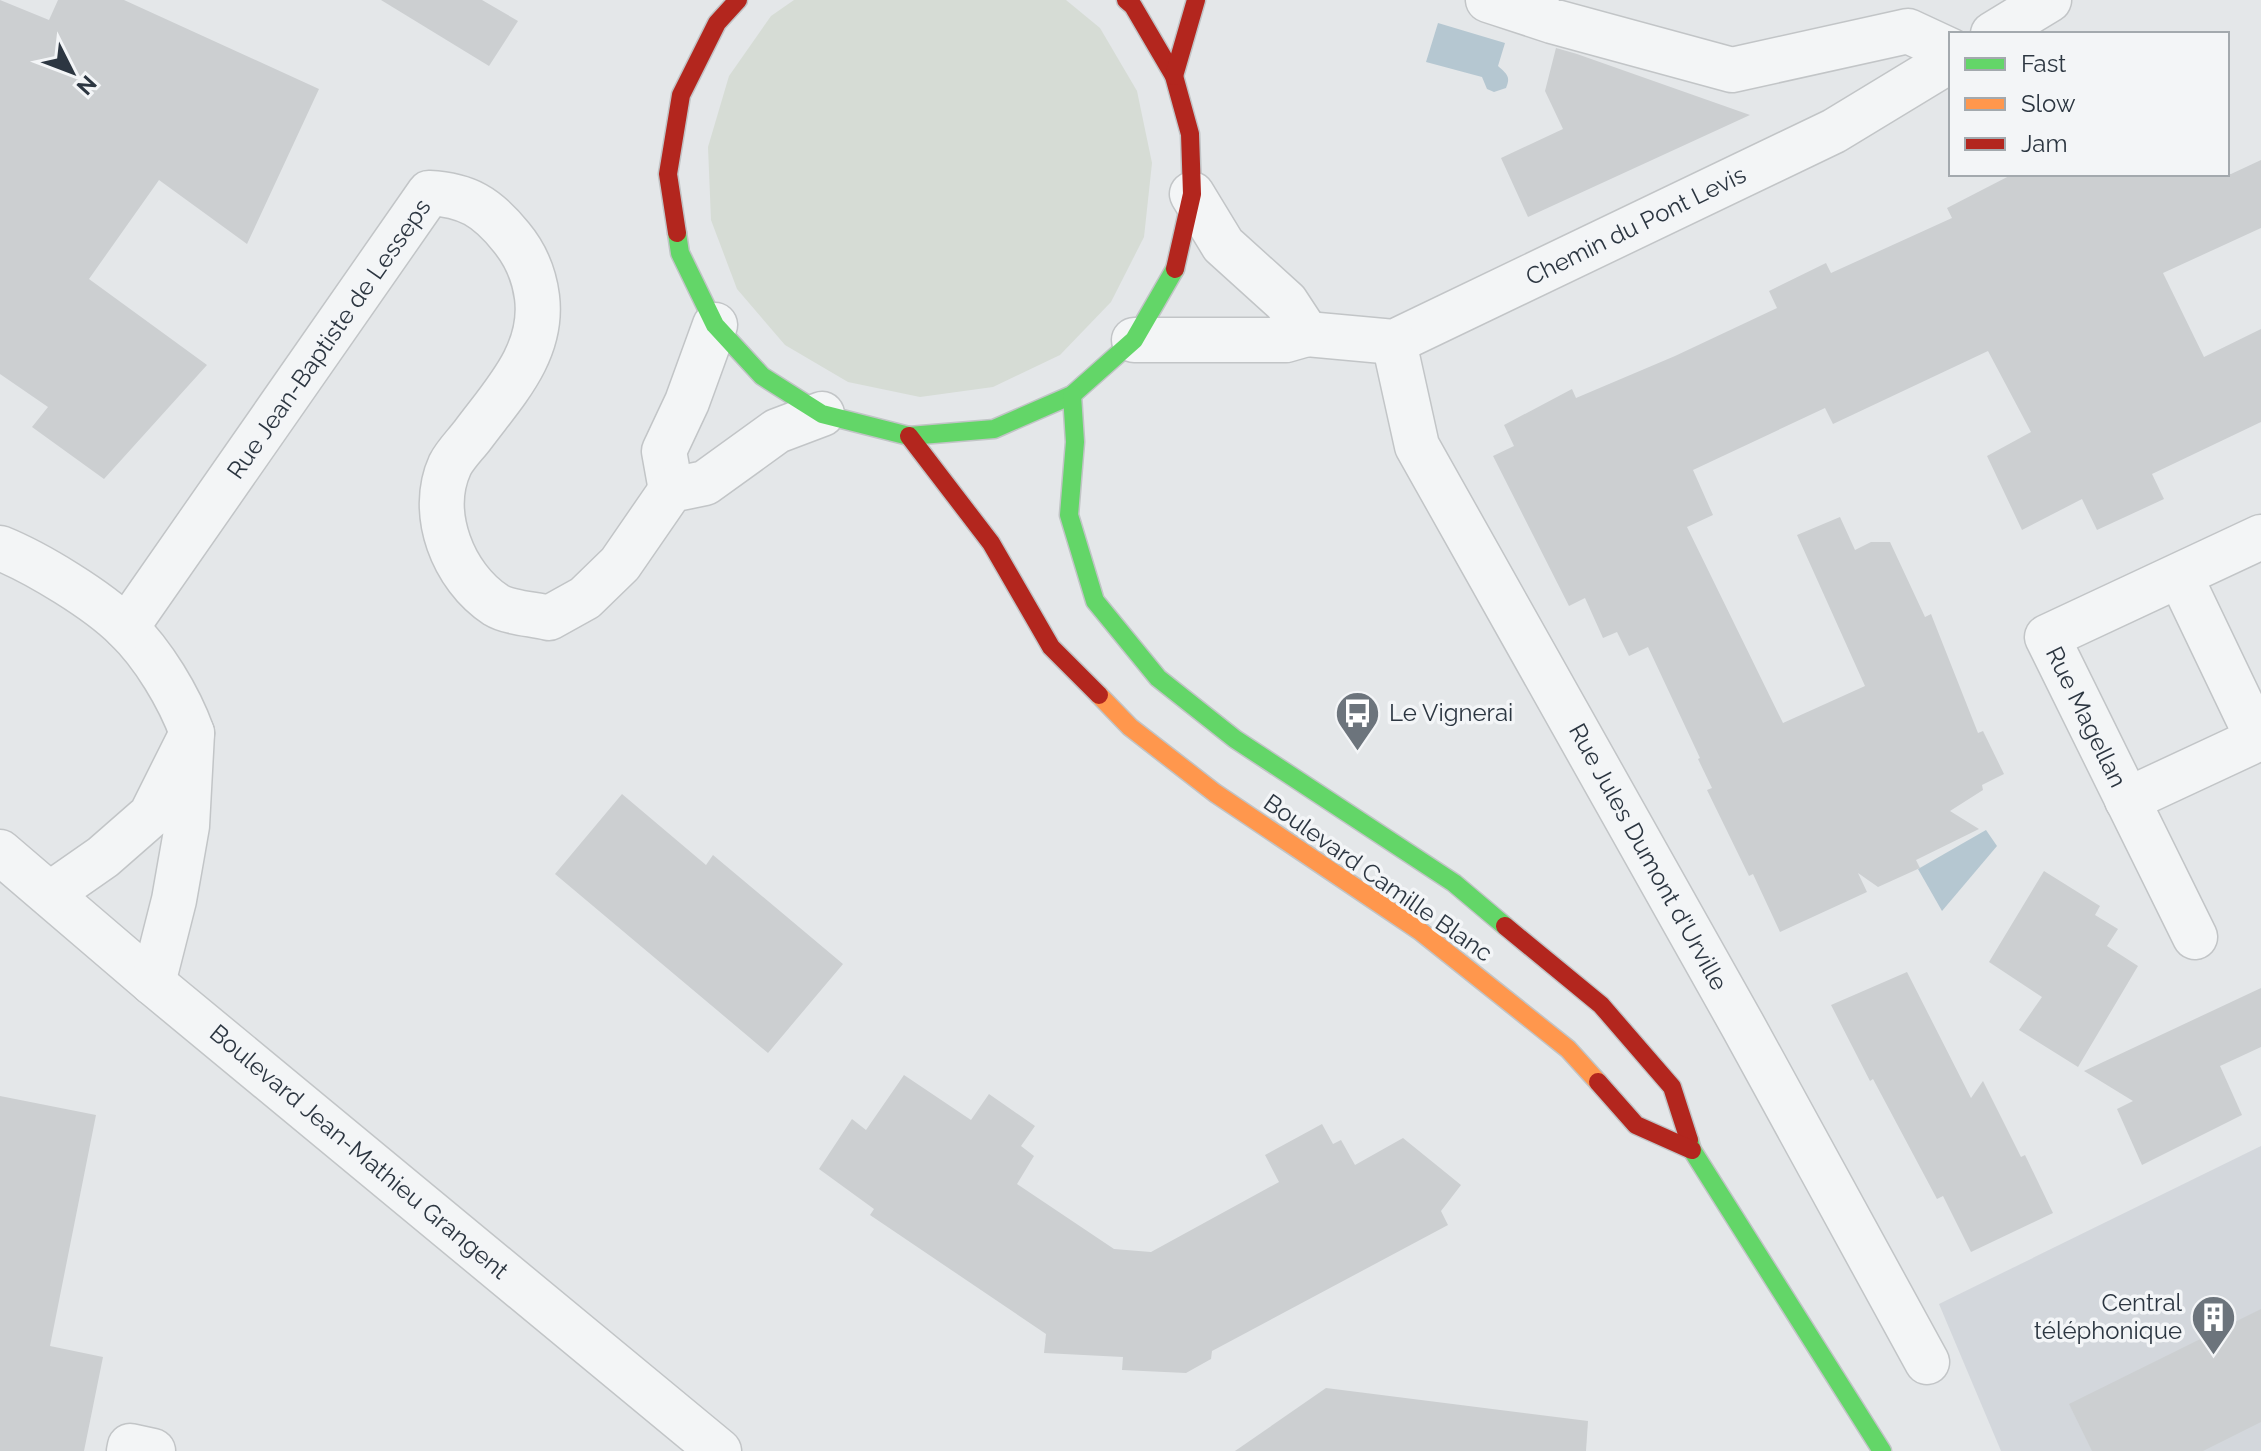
<svg xmlns="http://www.w3.org/2000/svg" width="2261" height="1451" font-family="Raleway,sans-serif">
  <style>
    .built { fill: #d3d7dc }
    .green { fill: #d6dcd5 }
    .water { fill: #b5c7d1 }
    .building { fill: #cccfd1 }
    .lines { fill: none; stroke-linecap: round; stroke-linejoin: round }
    .street-casing { stroke: #c2c5c7; stroke-width: 47 }
    .fast-casing { stroke: #c1c4c6; stroke-width: 21 }
    .slow-casing { stroke: #c1c4c6; stroke-width: 21 }
    .jam-casing { stroke: #c1c4c6; stroke-width: 21 }
    .street { stroke: #f3f5f6; stroke-width: 44 }
    .fast { stroke: #63d668; stroke-width: 18 }
    .slow { stroke: #ff974d; stroke-width: 18 }
    .jam { stroke: #b3261e; stroke-width: 18 }
    .labels { text-anchor: middle; stroke-width: 7; stroke-linejoin: round; paint-order: stroke }
    .street-label { font-size: 24px; fill: #2c3641; stroke: #f3f5f7 }
    .poi-label { font-size: 24px; fill: #2c3641; stroke: #f3f5f7; text-anchor: start }
  </style>
  <rect width="100%" height="100%" fill="#e4e7e9"/>
  <!-- built -->
  <path class="built" d="M 2261,1146 L 2261,1451 L 2001,1451 L 1939,1304 Z"/>
  <!-- green -->
  <path class="green" d="M 794,0 L 1066,0 L 1100,28 L 1137,91 L 1152,163 L 1144,237 L 1111,302 L 1060,355 L 993,387 L 920,397 L 848,382 L 785,345 L 737,289 L 711,220 L 708,147 L 729,76 L 771,16 Z"/>
  <!-- water -->
  <g class="water">
    <path d="M 1438,23 L 1505,43 L 1498,66 C 1507,74 1511,77 1506,88 L 1494,92 L 1487,89 L 1482,77 L 1426,62 Z"/>
    <path d="M 1986,830 L 1997,846 L 1942,911 L 1918,869 Z"/>
  </g>
  <!-- building -->
  <g class="building">
    <path d="M 0,0 L 49,20 L 58,0 L 124,0 L 319,89 L 247,244 L 159,180 L 89,279 L 207,365 L 104,479 L 32,427 L 48,407 L 0,374 Z"/>
    <path d="M 381,0 L 482,0 L 518,21 L 489,66 Z"/>
    <path d="M 1556,48 L 1577,54 L 1750,115 L 1528,217 L 1501,158 L 1563,129 L 1545,91 Z"/>
    <path d="M 2261,160 L 2261,228 L 2163,273 L 2204,357 L 2261,329 L 2261,422 L 2152,474 L 2164,499 L 2097,530 L 2082,499 L 2022,530 L 1987,456 L 2031,432 L 1988,351 L 1833,424 L 1825,408 L 1693,470 L 1713,515 L 1687,527 L 1783,723 L 1865,686 L 1797,535 L 1840,517 L 1855,550 L 1871,542 L 1890,542 L 1925,617 L 1931,614 L 1978,733 L 1983,731 L 2004,774 L 1982,785 L 1983,790 L 1950,811 L 1979,829 L 1916,860 L 1920,868 L 1878,887 L 1858,873 L 1867,892 L 1780,932 L 1753,874 L 1749,876 L 1707,790 L 1712,788 L 1698,759 L 1700,758 L 1648,647 L 1629,656 L 1617,632 L 1603,638 L 1585,598 L 1569,606 L 1493,456 L 1514,446 L 1504,425 L 1572,389 L 1576,398 L 1675,356 L 1777,308 L 1769,291 L 1826,263 L 1831,273 L 1952,218 L 1947,208 L 2013,174 L 2231,174 Z"/>
    <path d="M 622,794 L 706,865 L 713,855 L 843,964 L 768,1053 L 555,874 Z"/>
    <path d="M 2044,871 L 2100,906 L 2095,915 L 2118,929 L 2107,946 L 2138,966 L 2078,1067 L 2019,1030 L 2042,997 L 1989,962 Z"/>
    <path d="M 1907,972 L 1971,1098 L 1983,1081 L 2021,1157 L 2025,1155 L 2053,1213 L 1971,1252 L 1943,1196 L 1937,1199 L 1873,1079 L 1870,1081 L 1831,1005 Z"/>
    <path d="M 2261,988 L 2261,1047 L 2220,1066 L 2242,1115 L 2142,1165 L 2117,1109 L 2133,1101 L 2084,1071 Z"/>
    <path d="M 904,1075 L 971,1120 L 989,1094 L 1035,1126 L 1021,1146 L 1034,1156 L 1017,1184 L 1114,1249 L 1151,1252 L 1279,1182 L 1265,1155 L 1322,1124 L 1333,1144 L 1341,1140 L 1355,1165 L 1403,1138 L 1461,1185 L 1441,1211 L 1448,1225 L 1212,1351 L 1211,1359 L 1186,1373 L 1122,1370 L 1123,1357 L 1044,1353 L 1046,1334 L 870,1215 L 874,1209 L 819,1169 L 852,1119 L 866,1130 Z"/>
    <path d="M 0,1096 L 96,1115 L 50,1346 L 103,1357 L 84,1451 L 0,1451 Z"/>
    <path d="M 2261,1309 L 2261,1422 L 2203,1451 L 2092,1451 L 2069,1404 Z"/>
    <path d="M 1326,1388 L 1588,1421 L 1586,1451 L 1235,1451 Z"/>
  </g>
  <g class="lines">
    <defs>
      <g id="street">
        <path d="M 1488,0 L 1552,21 L 1732,70 L 1908,31 L 1951,51"/>
        <path d="M 1993,34 L 2049,0"/>
        <path d="M 1307,334 L 1394,342 L 1834,131 L 1951,60"/>
        <path d="M 1134,340 L 1286,340 L 1307,334 L 1286,302 L 1223,245 L 1192,194"/>
        <path d="M 1394,342 L 1417,446 L 1743,1026 L 1927,1362"/>
        <path d="M 671,490 L 664,451 L 687,402 L 715,325"/>
        <path d="M 0,548 C 37,563 98,600 126,628 C 153,654 179,697 192,733"/>
        <path d="M 126,628 L 429,193 C 467,195 487,207 511,237 C 526,255 534,274 537,297 C 544,353 503,394 472,436 C 465,445 455,455 450,465 C 428,513 453,577 496,605 C 509,613 534,614 549,618 L 585,598 L 620,564 L 671,490 L 705,483 L 777,431 L 822,414"/>
        <path d="M 2127,800 L 2258,739 L 2180,576"/>
        <path d="M 0,852 L 153,983 L 719,1451"/>
        <path d="M 50,894 L 103,857 L 151,815 L 192,733 L 187,826 L 174,900 L 153,983"/>
        <path d="M 2195,937 L 2047,637 L 2261,537"/>
        <path d="M 129,1451 L 130,1446 L 153,1451"/>
      </g>
      <g id="fast">
        <path d="M 677,233 L 680,253 L 715,325 L 762,376 L 822,414 L 909,436 L 994,429 L 1072,395 L 1134,340 L 1175,269"/>
        <path d="M 1072,395 L 1075,442 L 1069,515 L 1095,601 L 1158,678 L 1235,739 L 1454,883 L 1505,926"/>
        <path d="M 1689,1140 L 1692,1150 L 1882,1451"/>
      </g>
      <path id="slow" d="M 1099,695 L 1130,727 L 1215,793 L 1420,931 L 1568,1049 L 1598,1082"/>
      <g id="jam">
        <path d="M 1126,0 L 1133,6 L 1174,76 L 1190,134 L 1192,194 L 1175,269"/>
        <path d="M 1174,76 L 1196,0"/>
        <path d="M 677,233 L 668,174 L 681,95 L 717,23 L 738,0"/>
        <path d="M 909,436 L 991,543 L 1051,647 L 1099,695"/>
        <path d="M 1505,926 L 1601,1005 L 1672,1087 L 1689,1140"/>
        <path d="M 1598,1082 L 1636,1125 L 1692,1150"/>
      </g>
    </defs>
    <!-- street casing -->
    <use href="#street" class="street-casing"/>
    <!-- fast casing -->
    <use href="#fast" class="fast-casing"/>
    <!-- slow casing -->
    <use href="#slow" class="slow-casing"/>
    <!-- jam casing -->
    <use href="#jam" class="jam-casing"/>
    <!-- street -->
    <use href="#street" class="street"/>
    <!-- fast -->
    <use href="#fast" class="fast"/>
    <!-- slow -->
    <use href="#slow" class="slow"/>
    <!-- jam -->
    <use href="#jam" class="jam"/>
  </g>
  <!-- icons -->
  <defs>
    <symbol id="bus-pin" viewBox="-11 -11 22 30"><path d="M0 17L-7.5 6A9.5 9.5 0 1 1 7.5 6Z" fill="#6c747c" stroke="#f3f5f7"/><path d="M-5-6H5V4H4V6H2V4H-2V6H-4V4H-5ZM-3.5-4V0h7V-4ZM-3.5 1.2v1.5H-2V1.2ZM2 1.2v1.5H3.5V1.2Z" fill="#fff"/></symbol>
    <symbol id="building-pin" viewBox="-11 -11 22 30"><path d="M0 17L-7.5 6A9.5 9.5 0 1 1 7.5 6Z" fill="#6c747c" stroke="#f3f5f7"/><path d="M-4-6H4V6H1V3H-1V6H-4ZM-2.5-4.3h1.7v1.8h-1.7ZM.8-4.3h1.7v1.8H.8ZM-2.5-1h1.7V.8h-1.7ZM.8-1h1.7V.8H.8Z" fill="#fff"/></symbol>
  </defs>
  <g fill-rule="evenodd">
    <use href="#bus-pin" x="1332" y="688" width="51" height="69"/>
    <use href="#building-pin" x="2188" y="1292" width="51" height="69"/>
  </g>
  <g class="labels">
    <!-- street labels -->
    <g class="street-label">
      <text transform="translate(1636 226) rotate(-26)" y="8">Chemin du Pont Levis</text>
      <text transform="translate(329 339) rotate(-55)" y="8">Rue Jean-Baptiste de Lesseps</text>
      <text transform="translate(2086 717) rotate(64)" y="8">Rue Magellan</text>
      <text transform="translate(1648 857) rotate(61)" y="8">Rue Jules Dumont d'Urville</text>
      <text transform="translate(1378 878) rotate(35)" y="8">Boulevard Camille Blanc</text>
      <text transform="translate(359 1152) rotate(40)" y="8">Boulevard Jean-Mathieu Grangent</text>
    </g>
    <!-- poi labels -->
    <g class="poi-label">
      <text x="1389" y="721">Le Vignerai</text>
      <text x="2182" y="1311" text-anchor="end">Central<tspan x="2182" dy="28">téléphonique</tspan></text>
    </g>
  </g>
  <!-- legend -->
  <rect x="1949" y="32" width="280" height="144" fill="#f3f5f7" stroke="#a3a9ae" stroke-width="2"/>
  <rect x="1965" y="58" width="40" height="12" fill="#63d668" stroke="#a3a9ae" stroke-width="2"/>
  <text x="2021" y="72" font-size="24" fill="#2c3641">Fast</text>
  <rect x="1965" y="98" width="40" height="12" fill="#ff974d" stroke="#a3a9ae" stroke-width="2"/>
  <text x="2021" y="112" font-size="24" fill="#2c3641">Slow</text>
  <rect x="1965" y="138" width="40" height="12" fill="#b3261e" stroke="#a3a9ae" stroke-width="2"/>
  <text x="2021" y="152" font-size="24" fill="#2c3641">Jam</text>
  <!-- north arrow -->
  <g transform="translate(72 72) rotate(132)" stroke="#f3f5f7" stroke-width="6" paint-order="stroke">
  <path d="M0-6L14 30L0 20L-14 30Z" fill="#2c3641"/>
  <text y="-12" font-size="22" font-weight="bold" text-anchor="middle" fill="#2c3641">N</text>
  </g>
</svg>
